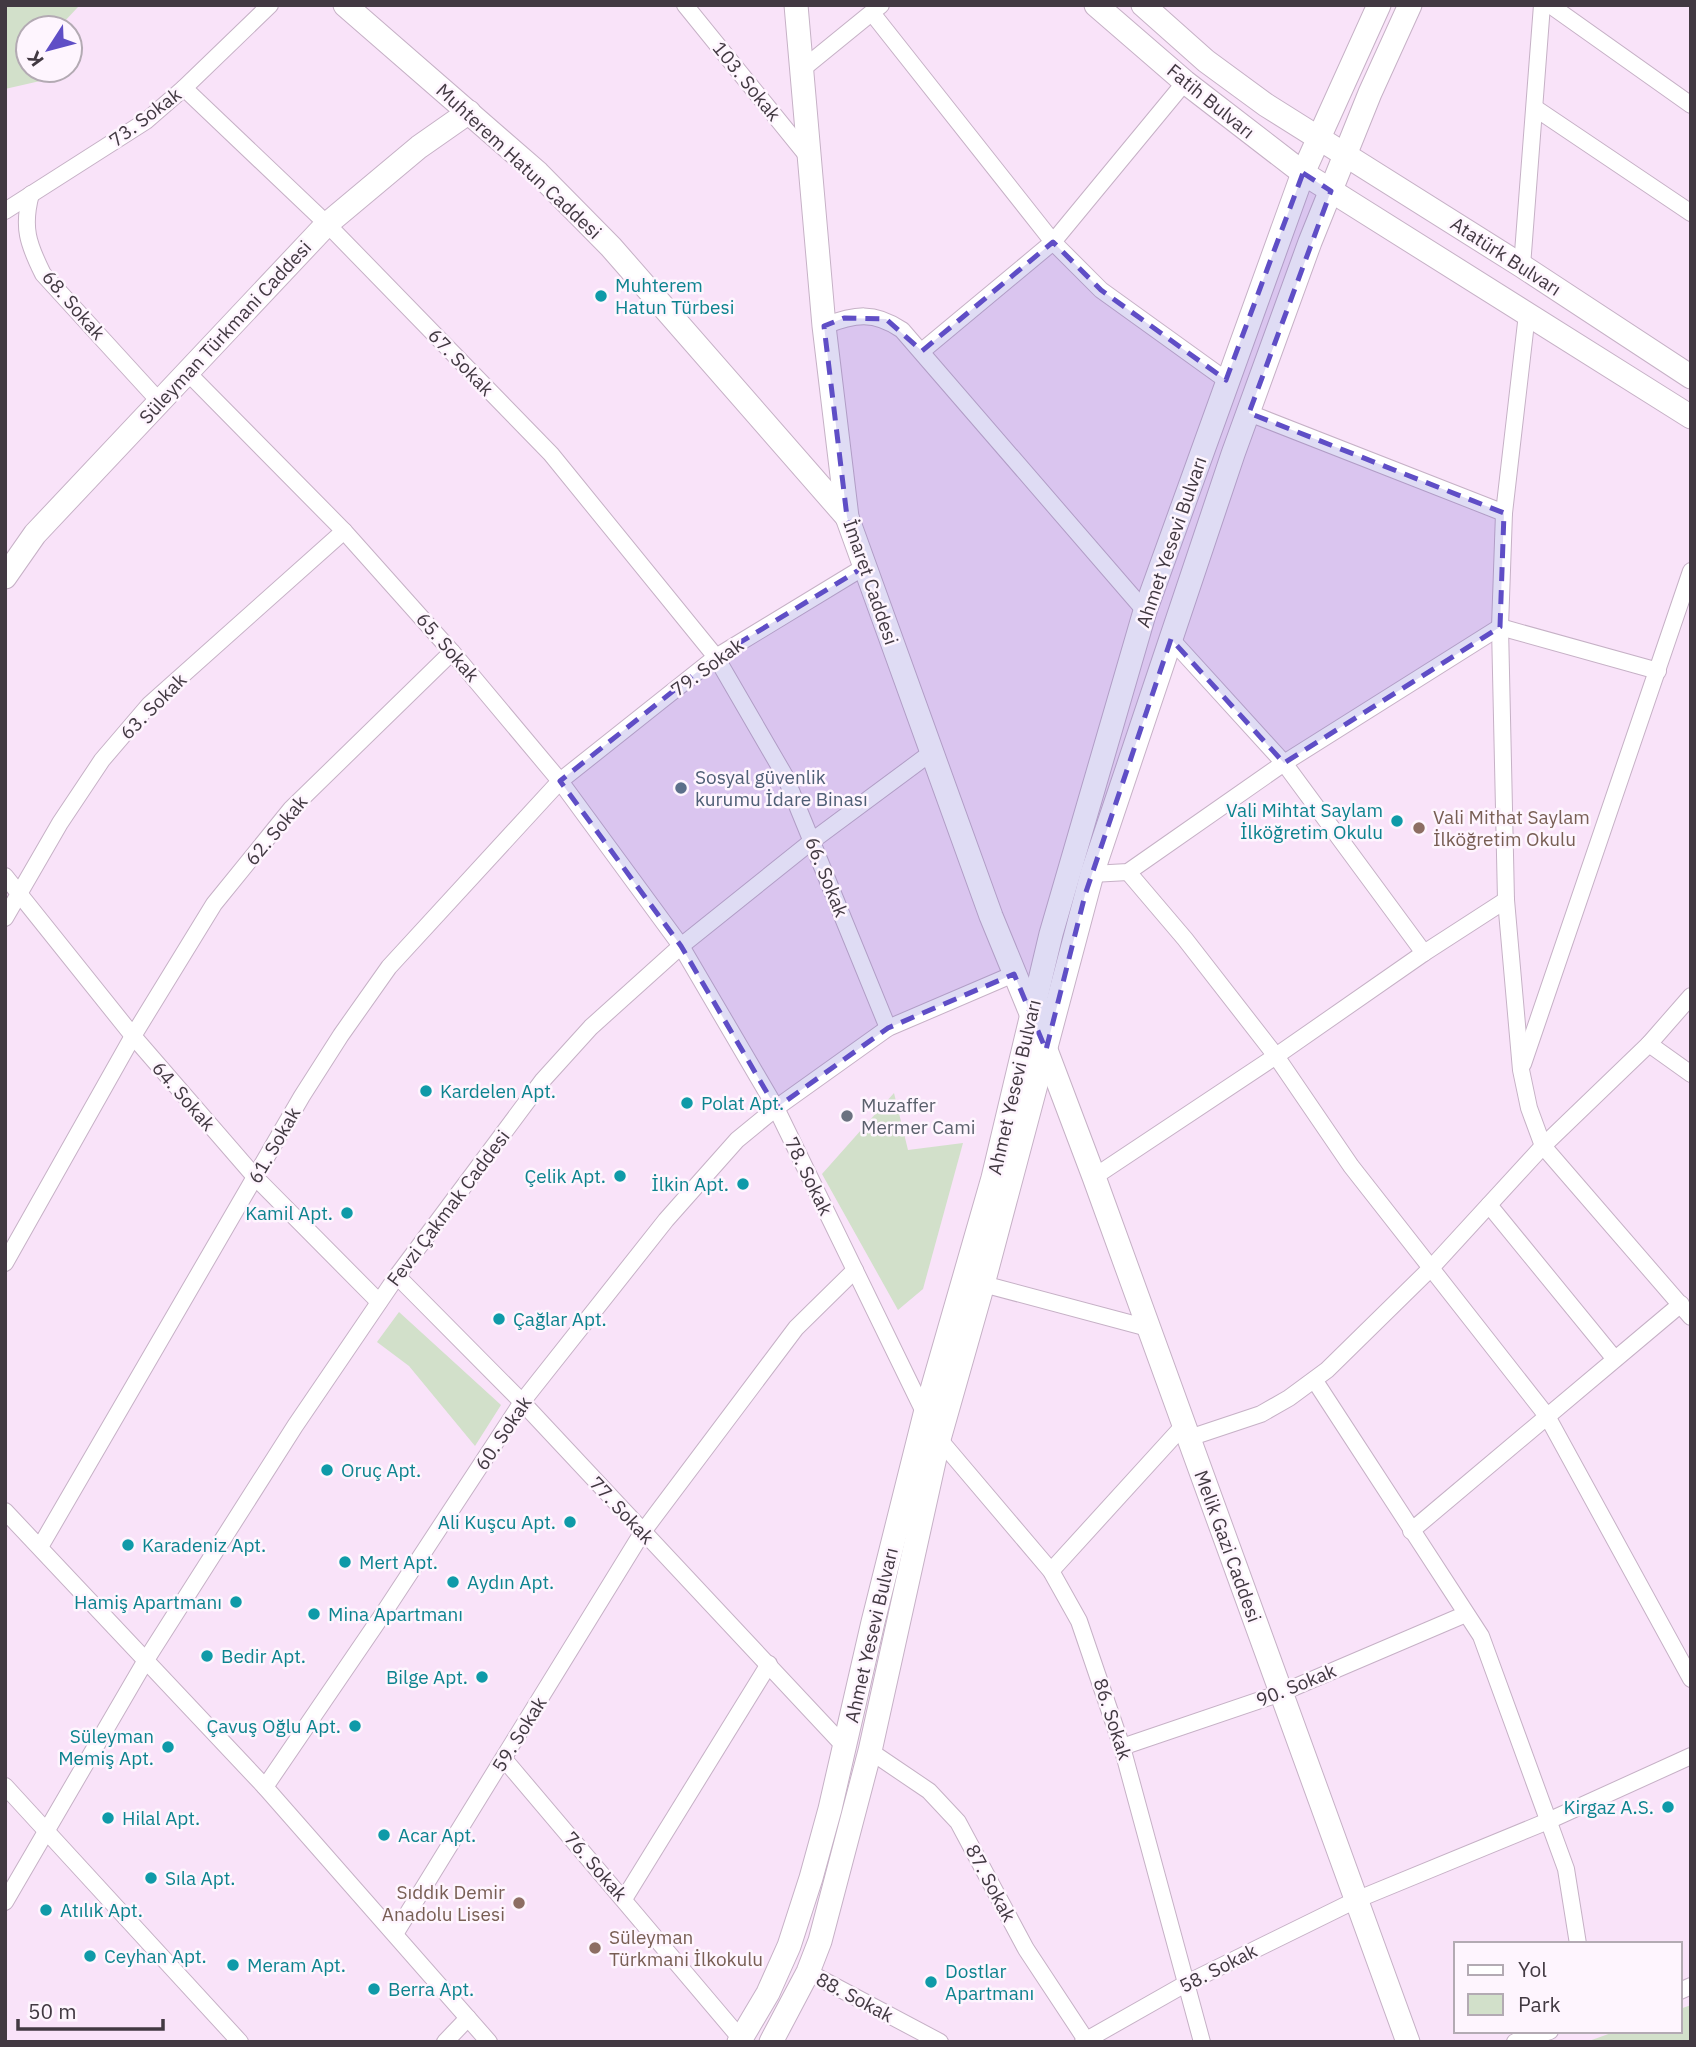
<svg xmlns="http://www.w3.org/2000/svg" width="1696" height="2047" font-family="'IBM Plex Sans',sans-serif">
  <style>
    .green { fill: #d2e0ca }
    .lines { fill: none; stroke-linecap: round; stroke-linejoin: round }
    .street-casing { stroke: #c6b1c6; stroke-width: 18 }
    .secondary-casing { stroke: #c6b1c6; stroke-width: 25 }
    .street { stroke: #fff; stroke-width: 16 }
    .secondary { stroke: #fff; stroke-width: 23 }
    .marked { fill: #5f4ec6; fill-opacity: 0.2; stroke: #5f4ec6; stroke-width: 5; stroke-dasharray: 14 9; stroke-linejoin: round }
    .culture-dot { fill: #0f9aa8; stroke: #fef5fe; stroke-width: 2.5 }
    .service-dot { fill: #5c6f8a; stroke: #fef5fe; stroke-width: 2.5 }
    .education-dot { fill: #8d6e63; stroke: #fef5fe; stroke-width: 2.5 }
    .worship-dot { fill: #6b7280; stroke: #fef5fe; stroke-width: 2.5 }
    .labels { text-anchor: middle; stroke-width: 5; stroke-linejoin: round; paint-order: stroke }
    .street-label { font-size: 19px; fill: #423942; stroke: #fef5fe }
    .culture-label { font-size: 19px; fill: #0d838f; stroke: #fef5fe; text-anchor: start }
    .service-label { font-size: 19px; fill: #4e5e75; stroke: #fef5fe; text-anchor: start }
    .education-label { font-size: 19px; fill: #785e54; stroke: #fef5fe; text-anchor: start }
    .worship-label { font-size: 19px; fill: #5b616d; stroke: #fef5fe; text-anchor: start }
  </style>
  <rect width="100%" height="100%" fill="#f9e3f9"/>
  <!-- green -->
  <g class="green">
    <path d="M 6,5 L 76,5 L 78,7 L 63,23 L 65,28 L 28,28 L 28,70 L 59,70 L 49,79 L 5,89 Z"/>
    <path d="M 894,1093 L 908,1150 L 963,1143 L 923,1289 L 898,1310 L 822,1174 Z"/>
    <path d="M 399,1312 L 501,1405 L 475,1446 L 409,1366 L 377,1342 Z"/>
    <path d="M 1691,2005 L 1691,2042 L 1586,2042 L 1617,2031 L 1680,2031 L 1680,2009 Z"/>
  </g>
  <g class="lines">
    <defs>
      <g id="street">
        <path d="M 685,5 L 809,158"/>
        <path d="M 1550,5 L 1691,105"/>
        <path d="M 872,13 L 1053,242 L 1101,290 L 1226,380"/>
        <path d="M 800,71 L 881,5"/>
        <path d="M 184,88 L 327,224 L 551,454 L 716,657 L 785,776 L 888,1028"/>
        <path d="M 1535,108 L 1691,213"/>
        <path d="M 31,194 C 22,227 28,244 43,274 L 159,401"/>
        <path d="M 5,211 L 146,121 L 184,88 L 270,5"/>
        <path d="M 1522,266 L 1542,5"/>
        <path d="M 1527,314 L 1504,513 L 1500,627 L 1506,900 L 1521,1070 L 1529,1108 L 1543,1146 L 1691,1317"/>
        <path d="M 824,326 C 855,314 874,311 902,330 L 1145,611"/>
        <path d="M 922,351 L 1053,242 L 1185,82"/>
        <path d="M 187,372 L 344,531 L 452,652 L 560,781 L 681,946 L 776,1108 L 925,1414"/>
        <path d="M 1249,413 L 1504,513"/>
        <path d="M 1171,639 L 1284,763 L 1424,953"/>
        <path d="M 1128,872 L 1185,939 L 1276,1056 L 1351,1166 L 1547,1416 L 1691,1679"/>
        <path d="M 1092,874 L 1128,872 L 1284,763 L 1500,627 L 1658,671"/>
        <path d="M 5,876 L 133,1036 L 256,1178 L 379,1302"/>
        <path d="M 5,918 L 60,823 L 102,760 L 149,705 L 344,531"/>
        <path d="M 1649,1044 L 1691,1074"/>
        <path d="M 1523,1064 L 1691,571"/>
        <path d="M 1094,1177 L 1276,1056 L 1424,953 L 1506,900"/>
        <path d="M 1489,1205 L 1614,1358"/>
        <path d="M 5,1263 L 133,1036 L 214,904 L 291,809 L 452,652"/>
        <path d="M 397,1276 L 522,1402 L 845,1747"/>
        <path d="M 983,1284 L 1148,1328"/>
        <path d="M 1315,1381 L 1481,1636 L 1566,1869 L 1578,1944"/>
        <path d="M 1189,1438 L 1261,1414 L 1289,1398 L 1327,1370 L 1432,1267 L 1543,1146 L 1649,1044 L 1691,996"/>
        <path d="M 939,1439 L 1051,1571 L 1079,1621 L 1122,1747 L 1202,2042"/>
        <path d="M 5,1511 L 265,1787 L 489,2042"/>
        <path d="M 1411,1531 L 1681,1304"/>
        <path d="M 40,1547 L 302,1096 L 341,1035 L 389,967 L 560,781 L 716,657 L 864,567"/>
        <path d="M 1051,1571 L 1184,1425"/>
        <path d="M 1122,1747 L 1281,1693 L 1466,1614"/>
        <path d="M 870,1751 L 929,1791 L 958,1822 L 1026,1949 L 1086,2040"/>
        <path d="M 504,1759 L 741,2039"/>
        <path d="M 5,1786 L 240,2042"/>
        <path d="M 265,1787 L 383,1614 L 522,1402 L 666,1220 L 737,1140 L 776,1108 L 888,1028 L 1014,974"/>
        <path d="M 624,1899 L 769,1664"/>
        <path d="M 5,1902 L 146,1660 L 295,1426 L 397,1276 L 543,1080 L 591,1027 L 681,946 L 812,841 L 932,752"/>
        <path d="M 395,1934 L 642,1533 L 796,1328 L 855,1270"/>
        <path d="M 808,1972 L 940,2042"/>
        <path d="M 1680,1991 L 1691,1986"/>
        <path d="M 445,2042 L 468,2018"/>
        <path d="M 1083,2042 L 1187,1983 L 1356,1900 L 1548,1821 L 1691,1756"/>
        <path d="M 1515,2042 L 1550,2031"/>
      </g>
      <g id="secondary">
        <path d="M 345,5 L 538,173 L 611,247 L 847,517"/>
        <path d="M 796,5 L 824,326 L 847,517 L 991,916 L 1046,1050 L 1094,1177 L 1408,2042"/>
        <path d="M 1096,5 L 1185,82 L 1303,173 L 1691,417"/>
        <path d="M 1143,5 L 1206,61 L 1266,105 L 1522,266 L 1691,377"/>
        <path d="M 5,577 L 35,534 L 327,224 L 419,147 L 469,112"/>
        <path d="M 739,2042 L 768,1993 L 789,1946 L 811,1878 L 830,1809 L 873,1622 L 925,1414 L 993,1178 L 1051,934 L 1145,611 L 1303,173 L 1379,5"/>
        <path d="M 771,2042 L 808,1972 L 820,1941 L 870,1751 L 939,1439 L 983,1284 L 1092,874 L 1233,454 L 1310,242 L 1370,93 L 1410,5"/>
      </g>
    </defs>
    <!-- street casing -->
    <use href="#street" class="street-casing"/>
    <!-- secondary casing -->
    <use href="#secondary" class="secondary-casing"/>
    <!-- street -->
    <use href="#street" class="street"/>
    <!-- secondary -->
    <use href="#secondary" class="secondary"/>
  </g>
  <!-- marked area -->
  <path class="marked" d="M 1303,173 L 1331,191 L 1249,413 L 1504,513 L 1500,627 L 1284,763 L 1171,639 L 1085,895 L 1046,1050 L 1014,974 L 888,1028 L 776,1108 L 681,946 L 560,781 L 716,657 L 864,567 L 847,517 L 824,326 L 844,318 L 886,319 L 922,351 L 1053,242 L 1101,290 L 1226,380 Z"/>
  <!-- markers -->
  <g class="culture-dot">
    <circle cx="601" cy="296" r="7"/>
    <circle cx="1397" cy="821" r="7"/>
    <circle cx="426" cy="1091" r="7"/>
    <circle cx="687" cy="1103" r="7"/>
    <circle cx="620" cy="1176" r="7"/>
    <circle cx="743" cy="1184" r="7"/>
    <circle cx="347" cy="1213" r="7"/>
    <circle cx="499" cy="1319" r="7"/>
    <circle cx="327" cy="1470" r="7"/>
    <circle cx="570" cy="1522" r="7"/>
    <circle cx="128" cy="1545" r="7"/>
    <circle cx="345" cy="1562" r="7"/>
    <circle cx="453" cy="1582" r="7"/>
    <circle cx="236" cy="1602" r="7"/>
    <circle cx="314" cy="1614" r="7"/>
    <circle cx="207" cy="1656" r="7"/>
    <circle cx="482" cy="1677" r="7"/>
    <circle cx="355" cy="1726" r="7"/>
    <circle cx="168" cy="1747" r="7"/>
    <circle cx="1668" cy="1807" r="7"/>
    <circle cx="108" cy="1818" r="7"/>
    <circle cx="384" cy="1835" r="7"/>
    <circle cx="151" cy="1878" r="7"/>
    <circle cx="46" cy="1910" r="7"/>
    <circle cx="90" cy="1956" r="7"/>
    <circle cx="233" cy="1965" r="7"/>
    <circle cx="931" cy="1982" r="7"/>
    <circle cx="374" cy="1989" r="7"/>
  </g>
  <circle class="service-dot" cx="681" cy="788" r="7"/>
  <g class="education-dot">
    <circle cx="1419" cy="828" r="7"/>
    <circle cx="519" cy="1903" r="7"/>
    <circle cx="595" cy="1948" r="7"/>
  </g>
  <circle class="worship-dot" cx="847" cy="1116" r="7"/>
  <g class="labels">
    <!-- street labels -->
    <g class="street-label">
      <text transform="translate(747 81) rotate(51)" y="7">103. Sokak</text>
      <text transform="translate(1211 101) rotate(39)" y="7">Fatih Bulvarı</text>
      <text transform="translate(145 117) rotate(-37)" y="7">73. Sokak</text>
      <text transform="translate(519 161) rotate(43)" y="7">Muhterem Hatun Caddesi</text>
      <text transform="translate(1506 256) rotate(33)" y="7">Atatürk Bulvarı</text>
      <text transform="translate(74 305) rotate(49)" y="7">68. Sokak</text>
      <text transform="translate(225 332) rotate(-47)" y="7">Süleyman Türkmani Caddesi</text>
      <text transform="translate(461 362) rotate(46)" y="7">67. Sokak</text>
      <text transform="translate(1171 542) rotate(-71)" y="7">Ahmet Yesevi Bulvarı</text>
      <text transform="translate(871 582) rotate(71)" y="7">İmaret Caddesi</text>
      <text transform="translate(448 647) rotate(49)" y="7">65. Sokak</text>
      <text transform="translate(707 667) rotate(-36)" y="7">79. Sokak</text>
      <text transform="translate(153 706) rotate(-45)" y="7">63. Sokak</text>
      <text transform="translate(276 830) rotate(-50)" y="7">62. Sokak</text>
      <text transform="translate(827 877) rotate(68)" y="7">66. Sokak</text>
      <text transform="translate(1014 1087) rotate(-77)" y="7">Ahmet Yesevi Bulvarı</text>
      <text transform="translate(184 1096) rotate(49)" y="7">64. Sokak</text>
      <text transform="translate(274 1145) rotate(-60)" y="7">61. Sokak</text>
      <text transform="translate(809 1176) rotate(64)" y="7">78. Sokak</text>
      <text transform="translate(448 1208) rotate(-53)" y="7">Fevzi Çakmak Caddesi</text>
      <text transform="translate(503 1433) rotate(-56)" y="7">60. Sokak</text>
      <text transform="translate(622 1510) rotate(47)" y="7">77. Sokak</text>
      <text transform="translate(1228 1546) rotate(70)" y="7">Melik Gazi Caddesi</text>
      <text transform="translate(871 1635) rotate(-77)" y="7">Ahmet Yesevi Bulvarı</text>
      <text transform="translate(1296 1685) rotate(-22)" y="7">90. Sokak</text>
      <text transform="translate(1113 1719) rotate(72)" y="7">86. Sokak</text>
      <text transform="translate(519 1734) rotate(-58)" y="7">59. Sokak</text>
      <text transform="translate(596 1866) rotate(49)" y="7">76. Sokak</text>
      <text transform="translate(991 1883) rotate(62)" y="7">87. Sokak</text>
      <text transform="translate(1218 1968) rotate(-27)" y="7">58. Sokak</text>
      <text transform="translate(855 1997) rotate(28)" y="7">88. Sokak</text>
    </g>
    <!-- culture labels -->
    <g class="culture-label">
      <text x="615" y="292">Muhterem<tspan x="615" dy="22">Hatun Türbesi</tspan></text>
      <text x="1383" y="817" text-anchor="end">Vali Mihtat Saylam<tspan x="1383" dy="22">İlköğretim Okulu</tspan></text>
      <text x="440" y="1098">Kardelen Apt.</text>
      <text x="701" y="1110">Polat Apt.</text>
      <text x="606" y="1183" text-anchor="end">Çelik Apt.</text>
      <text x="729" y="1191" text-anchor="end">İlkin Apt.</text>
      <text x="333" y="1220" text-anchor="end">Kamil Apt.</text>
      <text x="513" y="1326">Çağlar Apt.</text>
      <text x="341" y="1477">Oruç Apt.</text>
      <text x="556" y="1529" text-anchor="end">Ali Kuşcu Apt.</text>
      <text x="142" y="1552">Karadeniz Apt.</text>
      <text x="359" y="1569">Mert Apt.</text>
      <text x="467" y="1589">Aydın Apt.</text>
      <text x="222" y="1609" text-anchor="end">Hamiş Apartmanı</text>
      <text x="328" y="1621">Mina Apartmanı</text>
      <text x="221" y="1663">Bedir Apt.</text>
      <text x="468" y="1684" text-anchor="end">Bilge Apt.</text>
      <text x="341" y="1733" text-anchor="end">Çavuş Oğlu Apt.</text>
      <text x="154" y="1743" text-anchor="end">Süleyman<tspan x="154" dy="22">Memiş Apt.</tspan></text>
      <text x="1654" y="1814" text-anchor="end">Kirgaz A.S.</text>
      <text x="122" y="1825">Hilal Apt.</text>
      <text x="398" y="1842">Acar Apt.</text>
      <text x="165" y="1885">Sıla Apt.</text>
      <text x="60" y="1917">Atılık Apt.</text>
      <text x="104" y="1963">Ceyhan Apt.</text>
      <text x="247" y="1972">Meram Apt.</text>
      <text x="945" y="1978">Dostlar<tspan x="945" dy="22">Apartmanı</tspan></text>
      <text x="388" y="1996">Berra Apt.</text>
    </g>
    <!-- service labels -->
    <g class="service-label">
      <text x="695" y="784">Sosyal güvenlik<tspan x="695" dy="22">kurumu İdare Binası</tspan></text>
    </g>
    <!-- education labels -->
    <g class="education-label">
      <text x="1433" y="824">Vali Mithat Saylam<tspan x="1433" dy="22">İlköğretim Okulu</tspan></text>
      <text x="505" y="1899" text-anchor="end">Sıddık Demir<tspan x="505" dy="22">Anadolu Lisesi</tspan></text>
      <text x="609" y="1944">Süleyman<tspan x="609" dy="22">Türkmani İlkokulu</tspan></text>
    </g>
    <!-- worship labels -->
    <g class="worship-label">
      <text x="861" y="1112">Muzaffer<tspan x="861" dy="22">Mermer Cami</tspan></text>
    </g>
  </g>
  <!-- border -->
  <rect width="1696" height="2047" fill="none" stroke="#423942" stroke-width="14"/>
  <!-- legend -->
  <rect x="1454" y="1942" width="228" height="91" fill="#fef5fe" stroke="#b3aab3" stroke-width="2"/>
  <rect x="1468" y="1965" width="35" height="10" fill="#ffffff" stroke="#b3aab3" stroke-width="2"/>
  <text x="1518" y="1977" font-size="21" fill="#423942">Yol</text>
  <rect x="1468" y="1994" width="35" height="21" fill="#d2e0ca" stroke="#b3aab3" stroke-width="2"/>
  <text x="1518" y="2012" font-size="21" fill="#423942">Park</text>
  <!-- north arrow -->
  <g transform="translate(49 49) rotate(234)"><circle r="33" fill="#fef5fe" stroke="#b3aab3" stroke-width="2"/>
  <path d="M0-5L12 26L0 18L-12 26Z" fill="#5f4ec6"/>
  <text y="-10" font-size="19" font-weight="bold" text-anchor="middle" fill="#423942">K</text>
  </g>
  <!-- scale -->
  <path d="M18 2019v10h145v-10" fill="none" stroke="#423942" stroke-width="3.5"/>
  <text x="28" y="2019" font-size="21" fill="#423942" stroke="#fef5fe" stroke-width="5" paint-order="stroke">50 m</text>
</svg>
